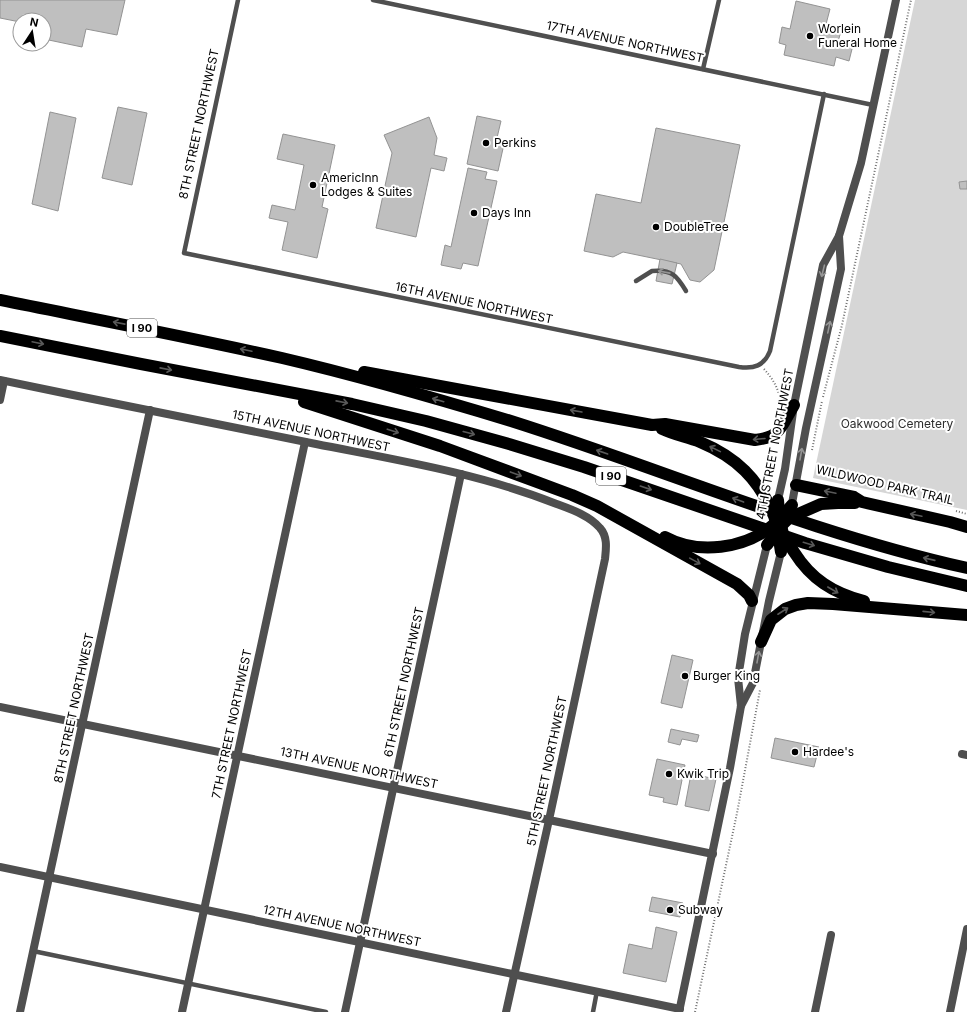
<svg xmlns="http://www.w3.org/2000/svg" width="967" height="1012" font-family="Inter,sans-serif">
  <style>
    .green { fill: #d6d6d6 }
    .building { fill: #bfbfbf; stroke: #939393 }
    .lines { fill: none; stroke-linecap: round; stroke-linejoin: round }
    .path { stroke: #717171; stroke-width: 2; stroke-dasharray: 1 2; stroke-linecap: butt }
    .service { stroke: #4f4f4f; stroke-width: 4.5 }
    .minor { stroke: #4f4f4f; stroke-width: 8 }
    .tertiary { stroke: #4f4f4f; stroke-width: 8 }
    .motorway { stroke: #000; stroke-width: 12 }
    .oneway { stroke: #959595 }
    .oneway2 { stroke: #595959 }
    .poi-dot { fill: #000; stroke: #fff; stroke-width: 1.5 }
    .labels { text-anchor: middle; stroke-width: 4; stroke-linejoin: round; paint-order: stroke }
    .shield { fill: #fff; stroke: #4c4c4c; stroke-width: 1 }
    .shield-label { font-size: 11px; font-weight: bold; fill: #000 }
    .poi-label { font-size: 12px; fill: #000; stroke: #fff; text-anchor: start }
    .street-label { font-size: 12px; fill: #000; stroke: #fff }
    .park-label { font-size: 12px; fill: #2d2d2d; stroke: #fff }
  </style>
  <rect width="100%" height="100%" fill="#fff"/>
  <!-- green -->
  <path class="green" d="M 915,0 L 967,0 L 967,510 L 813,478 Z"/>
  <!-- building -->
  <g class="building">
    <path d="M 0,0 L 125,0 L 117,35 L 86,29 L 82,47 L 44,39 L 44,20 L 20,20 L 20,22 L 0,18 Z"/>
    <path d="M 796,1 L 830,9 L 825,28 L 841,31 L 838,42 L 853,45 L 849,61 L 836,57 L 834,66 L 784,55 L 786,45 L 779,43 L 782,27 L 790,29 Z"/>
    <path d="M 118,107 L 147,113 L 132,185 L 102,178 Z"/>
    <path d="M 50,112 L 76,118 L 58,211 L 32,204 Z"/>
    <path d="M 477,116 L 501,121 L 496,142 L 504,144 L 498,171 L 467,164 Z"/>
    <path d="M 429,117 L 437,138 L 434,155 L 447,158 L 444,171 L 431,168 L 416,237 L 376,228 L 392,153 L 384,135 Z"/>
    <path d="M 656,128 L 740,145 L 714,270 L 700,282 L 690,280 L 681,264 L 623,252 L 613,257 L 584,251 L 596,194 L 641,203 Z"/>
    <path d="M 283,134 L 335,145 L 322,207 L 328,209 L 317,258 L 282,250 L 288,222 L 269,218 L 272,205 L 295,210 L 304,165 L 277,159 Z"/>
    <path d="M 468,168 L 487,172 L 485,179 L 497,181 L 478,266 L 463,263 L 461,269 L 441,265 L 445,245 L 451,247 Z"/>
    <path d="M 967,181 L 967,189 L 960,189 L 959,182 Z"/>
    <path d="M 660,259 L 677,263 L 672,284 L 656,281 Z"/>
    <path d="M 672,655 L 693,660 L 682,708 L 661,703 Z"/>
    <path d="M 671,729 L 699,735 L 697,742 L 682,739 L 680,745 L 668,742 Z"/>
    <path d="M 775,738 L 819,747 L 814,767 L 771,758 Z"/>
    <path d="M 657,759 L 685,765 L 677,805 L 663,802 L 664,798 L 649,795 Z"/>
    <path d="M 691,774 L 716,779 L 709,811 L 685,806 Z"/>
    <path d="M 652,897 L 683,903 L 680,917 L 649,911 Z"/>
    <path d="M 656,927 L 677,932 L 666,982 L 623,973 L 629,944 L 652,949 Z"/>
  </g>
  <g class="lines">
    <!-- path -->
    <g class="path">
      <path d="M 764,369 C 774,380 780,391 781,406"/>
      <path d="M 823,397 L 842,325 L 911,0"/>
      <path d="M 812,450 L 822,401"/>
      <path d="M 956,511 L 967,514"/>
      <path d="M 695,1012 L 737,813 L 760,690"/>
    </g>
    <!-- service -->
    <g class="service">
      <path d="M 238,0 L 184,253 L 739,367 C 754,369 764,366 770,351 L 824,94"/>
      <path d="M 373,0 L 873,105"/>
      <path d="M 703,69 L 719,0"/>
      <path d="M 636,281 L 652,271 C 672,269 677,276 686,291"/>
      <path d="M 33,951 L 326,1012"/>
      <path d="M 593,1012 L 597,991"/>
    </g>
    <!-- minor -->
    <g class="minor">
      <path d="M 0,400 L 4,381"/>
      <path d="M 0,707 L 549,820 L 506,1012"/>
      <path d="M 962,754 L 967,755"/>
      <path d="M 0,867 L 680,1009"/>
      <path d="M 20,1012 L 150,410"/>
      <path d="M 182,1012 L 305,442"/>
      <path d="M 345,1012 L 461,474"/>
      <path d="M 815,1012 L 831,935"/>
      <path d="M 950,1012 L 967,929"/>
    </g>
    <!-- tertiary -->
    <g class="tertiary">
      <path d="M 0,380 C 105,402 210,422 316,444 C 396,460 478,473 554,503 C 570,509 589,515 600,528 C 608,537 606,549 605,559 L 549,820 L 713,854"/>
      <path d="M 777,504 L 785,469 L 794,405 L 823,265 L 839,236 L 861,163 L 896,0"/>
      <path d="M 791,509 L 806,428 L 841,269 L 839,236"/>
      <path d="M 741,706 L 753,683 L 769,601 L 782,548"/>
      <path d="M 679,1012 L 730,768 L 741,706 L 738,678 L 745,634 L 768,541"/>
    </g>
    <!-- motorway -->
    <g class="motorway">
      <path d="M 0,300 C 94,319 188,337 282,358 C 359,376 435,398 511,421 C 663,469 810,533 967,568"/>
      <path d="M 0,336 L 141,364 L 352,404 L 426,421 L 509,444 L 584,467 L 805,543 L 888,567 L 967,586"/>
      <path d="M 364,372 L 652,425 L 665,424 L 755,440 C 782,437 781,426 794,405"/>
      <path d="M 304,402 L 440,446 L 572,495 L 597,506 L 737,584 L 749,595 L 752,601"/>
      <path d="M 662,429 C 674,435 688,437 700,442 C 736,457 759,479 774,516 C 778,527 779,540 781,552"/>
      <path d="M 796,485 L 854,497 L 862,502 L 950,522 L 967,527"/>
      <path d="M 778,500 C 779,512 780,525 784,537 C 787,542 791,547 794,552 C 811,579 833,593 864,601"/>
      <path d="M 665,537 C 698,555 745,549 773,525 C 780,519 786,512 792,505"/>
      <path d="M 767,545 L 781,526 L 789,518 L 821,504 L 838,503 L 855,503"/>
      <path d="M 761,642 L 771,620 L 785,609 L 796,605 L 808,603 L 833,604 L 967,615"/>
    </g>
  </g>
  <!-- one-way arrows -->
  <defs><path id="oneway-shaft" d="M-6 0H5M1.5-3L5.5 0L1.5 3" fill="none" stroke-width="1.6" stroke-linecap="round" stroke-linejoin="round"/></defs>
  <g class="oneway">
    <use href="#oneway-shaft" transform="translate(823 271) rotate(104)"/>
    <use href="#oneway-shaft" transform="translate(664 272) rotate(-169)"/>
    <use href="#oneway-shaft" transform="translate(829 327) rotate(-78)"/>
    <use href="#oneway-shaft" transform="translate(801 454) rotate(-80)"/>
    <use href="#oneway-shaft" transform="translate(758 657) rotate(-80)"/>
  </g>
  <g class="oneway2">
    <use href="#oneway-shaft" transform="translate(119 323) rotate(-169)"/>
    <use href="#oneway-shaft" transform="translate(38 343) rotate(12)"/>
    <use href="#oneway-shaft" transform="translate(246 350) rotate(-168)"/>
    <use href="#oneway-shaft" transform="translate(166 369) rotate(11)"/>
    <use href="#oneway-shaft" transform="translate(438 400) rotate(-164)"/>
    <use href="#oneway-shaft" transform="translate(342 402) rotate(11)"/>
    <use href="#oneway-shaft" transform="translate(576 411) rotate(-170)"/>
    <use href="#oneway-shaft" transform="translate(393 431) rotate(18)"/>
    <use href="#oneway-shaft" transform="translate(469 433) rotate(15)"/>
    <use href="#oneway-shaft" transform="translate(759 439) rotate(175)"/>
    <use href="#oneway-shaft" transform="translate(715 449) rotate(-154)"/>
    <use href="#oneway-shaft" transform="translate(602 452) rotate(-161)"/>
    <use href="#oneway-shaft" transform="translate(516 474) rotate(20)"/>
    <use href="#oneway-shaft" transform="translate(646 488) rotate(19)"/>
    <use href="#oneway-shaft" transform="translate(830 492) rotate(-168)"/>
    <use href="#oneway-shaft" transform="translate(738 500) rotate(-160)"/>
    <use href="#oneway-shaft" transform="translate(916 515) rotate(-168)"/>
    <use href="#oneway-shaft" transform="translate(809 544) rotate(17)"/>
    <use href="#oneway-shaft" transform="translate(929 559) rotate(-167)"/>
    <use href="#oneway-shaft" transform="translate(695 561) rotate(29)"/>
    <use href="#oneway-shaft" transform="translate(833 590) rotate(30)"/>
    <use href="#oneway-shaft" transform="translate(783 611) rotate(-33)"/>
    <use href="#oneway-shaft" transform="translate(929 612) rotate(6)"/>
  </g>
  <!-- markers -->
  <g class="poi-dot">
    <circle cx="810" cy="36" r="4"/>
    <circle cx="486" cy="143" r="4"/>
    <circle cx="313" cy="185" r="4"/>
    <circle cx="474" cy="213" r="4"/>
    <circle cx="656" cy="227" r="4"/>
    <circle cx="685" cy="676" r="4"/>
    <circle cx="795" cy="752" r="4"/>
    <circle cx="669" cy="774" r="4"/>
    <circle cx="670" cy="910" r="4"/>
  </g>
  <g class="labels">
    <!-- shield labels -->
    <g class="shield">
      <rect x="127" y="319" width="30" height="18" rx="3"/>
      <rect x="596" y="467" width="30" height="18" rx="3"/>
    </g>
    <g class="shield-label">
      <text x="142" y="332">I 90</text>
      <text x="611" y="480">I 90</text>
    </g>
    <!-- poi labels -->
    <g class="poi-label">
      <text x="818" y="33">Worlein<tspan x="818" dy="14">Funeral Home</tspan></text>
      <text x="494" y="147">Perkins</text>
      <text x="321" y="182">AmericInn<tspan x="321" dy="14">Lodges &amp; Suites</tspan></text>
      <text x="482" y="217">Days Inn</text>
      <text x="664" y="231">DoubleTree</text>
      <text x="693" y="680">Burger King</text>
      <text x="803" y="756">Hardee's</text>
      <text x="677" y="778">Kwik Trip</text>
      <text x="678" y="914">Subway</text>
    </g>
    <!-- street labels -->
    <g class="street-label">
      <text transform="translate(625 42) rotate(12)" y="4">17TH AVENUE NORTHWEST</text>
      <text transform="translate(199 124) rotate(-78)" y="4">8TH STREET NORTHWEST</text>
      <text transform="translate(474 303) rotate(12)" y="4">16TH AVENUE NORTHWEST</text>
      <text transform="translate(311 431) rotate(12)" y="4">15TH AVENUE NORTHWEST</text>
      <text transform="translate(775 444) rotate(-79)" y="4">4TH STREET NORTHWEST</text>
      <text transform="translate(885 485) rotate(13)" y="4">WILDWOOD PARK TRAIL</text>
      <text transform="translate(404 682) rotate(-78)" y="4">6TH STREET NORTHWEST</text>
      <text transform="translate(74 708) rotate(-78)" y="4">8TH STREET NORTHWEST</text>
      <text transform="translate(232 724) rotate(-78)" y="4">7TH STREET NORTHWEST</text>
      <text transform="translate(359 768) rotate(12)" y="4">13TH AVENUE NORTHWEST</text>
      <text transform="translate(547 771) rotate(-78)" y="4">5TH STREET NORTHWEST</text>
      <text transform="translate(342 926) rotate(12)" y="4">12TH AVENUE NORTHWEST</text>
    </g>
    <!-- park labels -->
    <g class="park-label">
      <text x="897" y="428">Oakwood Cemetery</text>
    </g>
  </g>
  <!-- north arrow -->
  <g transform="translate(32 32) rotate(12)"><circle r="19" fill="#ffffff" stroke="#999999"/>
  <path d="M0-3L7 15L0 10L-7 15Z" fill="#000000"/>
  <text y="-6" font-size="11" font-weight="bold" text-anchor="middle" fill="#000000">N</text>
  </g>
</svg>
